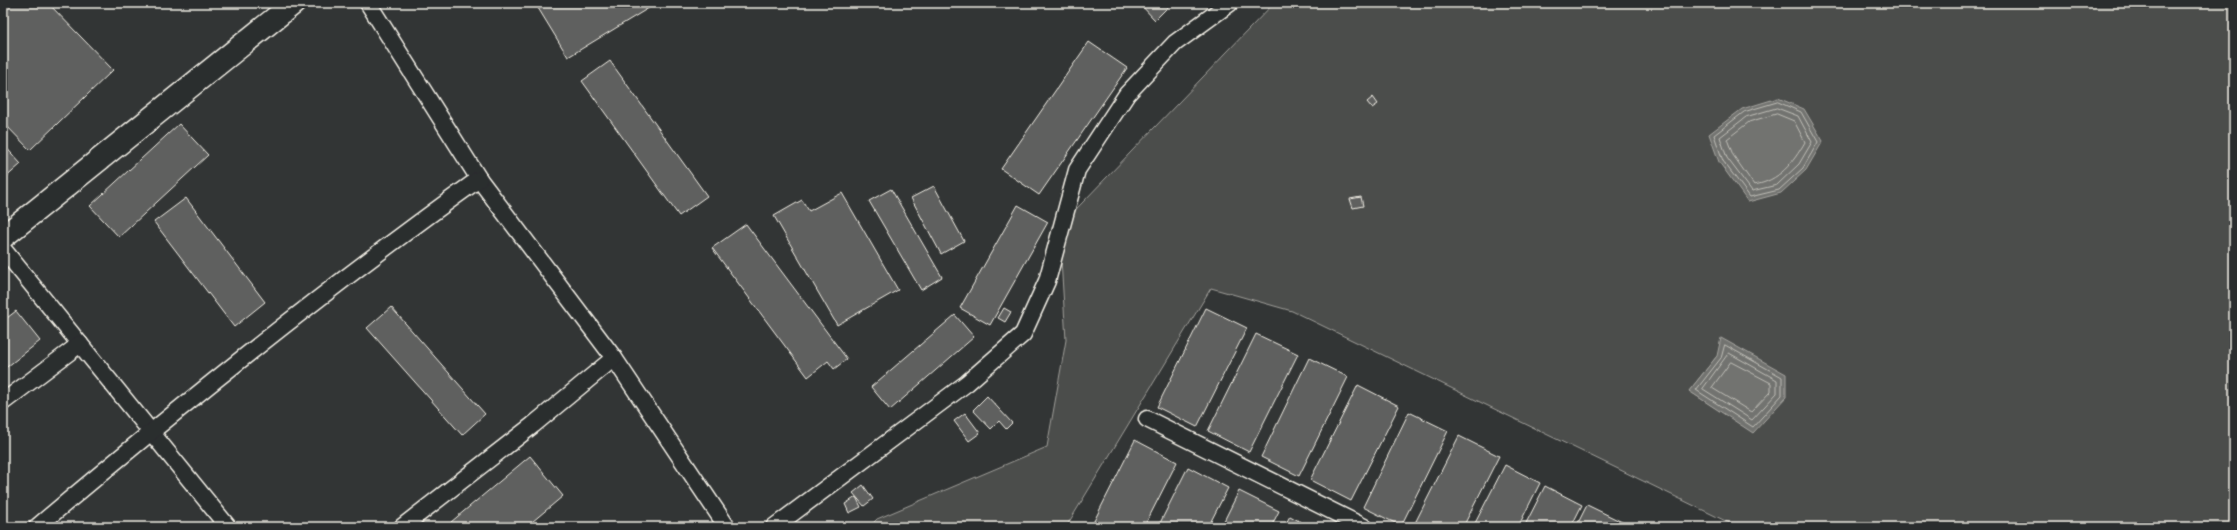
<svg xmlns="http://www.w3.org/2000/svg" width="2237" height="530" font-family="Sriracha,sans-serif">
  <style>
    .green { fill: #4b4d4c; stroke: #a09f9a; fill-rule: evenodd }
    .water { fill: #727370; stroke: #a6a5a0 }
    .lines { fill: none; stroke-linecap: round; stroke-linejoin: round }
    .shore { stroke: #c0bfb8; stroke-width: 1 }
    .building { fill: #5f605f; stroke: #f4f1e8 }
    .street-casing { stroke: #f4f1e8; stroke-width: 19 }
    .secondary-casing { stroke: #f4f1e8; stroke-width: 25 }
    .street { stroke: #2a2d2e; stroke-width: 16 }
    .secondary { stroke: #2a2d2e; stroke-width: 22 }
  </style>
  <rect width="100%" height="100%" fill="#323535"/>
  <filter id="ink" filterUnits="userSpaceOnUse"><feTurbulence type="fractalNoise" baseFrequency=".025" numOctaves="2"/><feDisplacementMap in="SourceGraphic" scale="8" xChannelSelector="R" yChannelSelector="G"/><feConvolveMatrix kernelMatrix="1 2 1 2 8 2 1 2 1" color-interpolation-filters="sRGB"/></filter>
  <g filter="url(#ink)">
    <!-- green -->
    <path class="green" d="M 1274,3 L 2234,3 L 2234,527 L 1738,527 L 1292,311 L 1211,288 L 1066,527 L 869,527 L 877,519 L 1047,447 L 1066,340 L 1059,227 ZM 1717,356 L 1753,432 L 1689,391 Z"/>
    <!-- water -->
    <g class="water">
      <path d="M 1778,98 L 1804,109 L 1823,141 L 1806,170 L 1781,193 L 1748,202 L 1719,162 L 1709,134 L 1742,109 Z"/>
      <path d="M 1721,338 L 1786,374 L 1786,397 L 1753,433 L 1689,391 L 1717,356 Z"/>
    </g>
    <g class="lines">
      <!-- shore -->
      <g class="shore">
        <path d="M 1778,102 L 1801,112 L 1818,142 L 1803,168 L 1779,190 L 1750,197 L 1723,161 L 1714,135 L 1744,112 Z"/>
        <path d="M 1777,108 L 1798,116 L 1812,142 L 1799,164 L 1777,185 L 1752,191 L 1727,158 L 1720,137 L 1746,117 Z"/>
        <path d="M 1777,114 L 1794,121 L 1805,142 C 1793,163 1779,181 1754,185 L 1733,155 L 1727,139 L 1749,122 Z"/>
        <path d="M 1725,345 L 1782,377 L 1782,395 L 1753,427 L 1696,390 L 1721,358 Z"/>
        <path d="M 1729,353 L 1777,380 L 1777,393 L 1752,420 L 1703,389 Z"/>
        <path d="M 1731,362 L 1771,383 L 1771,391 L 1751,412 L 1712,388 Z"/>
      </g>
    </g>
    <!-- building -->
    <g class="building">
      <path d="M 3,3 L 48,3 L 113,70 L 30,150 L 3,122 Z"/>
      <path d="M 535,3 L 657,3 L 568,57 Z"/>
      <path d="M 1139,3 L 1172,3 L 1155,20 Z"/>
      <path d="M 1089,42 L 1127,68 L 1039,195 L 1001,169 Z"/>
      <path d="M 610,61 L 707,196 L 679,216 L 582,81 Z"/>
      <path d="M 1373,97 L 1378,104 L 1372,108 L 1367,102 Z"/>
      <path d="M 179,124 L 208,155 L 119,237 L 90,206 Z"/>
      <path d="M 3,144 L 21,164 L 3,180 Z"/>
      <path d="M 934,186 L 964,241 L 941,254 L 911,198 Z"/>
      <path d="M 891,189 L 942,277 L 921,290 L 869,201 Z"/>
      <path d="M 842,193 L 898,290 L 837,325 L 774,216 L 802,200 L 809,211 Z"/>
      <path d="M 1361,197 L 1363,206 L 1353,208 L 1350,199 Z"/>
      <path d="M 186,198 L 265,302 L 234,327 L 154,222 Z"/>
      <path d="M 1018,205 L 1048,222 L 990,325 L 960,308 Z"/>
      <path d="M 746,224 L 847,359 L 834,369 L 828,361 L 808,377 L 712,248 Z"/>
      <path d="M 391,307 L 485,414 L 462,435 L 367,328 Z"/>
      <path d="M 1004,308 L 1011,312 L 1005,322 L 998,318 Z"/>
      <path d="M 1206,308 L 1247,328 L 1197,427 L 1157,407 Z"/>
      <path d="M 16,311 L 40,341 L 3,370 L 3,321 Z"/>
      <path d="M 955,315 L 974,337 L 890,410 L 871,387 Z"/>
      <path d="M 1256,334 L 1298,354 L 1249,452 L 1208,431 Z"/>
      <path d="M 1309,358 L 1348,377 L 1299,476 L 1261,457 Z"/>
      <path d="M 1358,385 L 1399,406 L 1351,501 L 1310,480 Z"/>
      <path d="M 987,396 L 1012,423 L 1006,429 L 999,421 L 991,429 L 973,410 Z"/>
      <path d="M 1409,412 L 1448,431 L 1401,526 L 1363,507 Z"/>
      <path d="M 965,413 L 980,433 L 969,441 L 954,421 Z"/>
      <path d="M 1459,436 L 1499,456 L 1463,527 L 1413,527 Z"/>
      <path d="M 1135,440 L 1177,462 L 1144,527 L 1091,527 Z"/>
      <path d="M 530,456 L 563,496 L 526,527 L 455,527 L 451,522 Z"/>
      <path d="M 1505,465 L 1540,483 L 1518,527 L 1473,527 Z"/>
      <path d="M 1188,467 L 1228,488 L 1208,527 L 1158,527 Z"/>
      <path d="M 863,485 L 873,499 L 864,506 L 853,493 Z"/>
      <path d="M 1545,486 L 1582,505 L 1571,527 L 1524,527 Z"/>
      <path d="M 1239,491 L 1279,511 L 1271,527 L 1221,527 Z"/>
      <path d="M 856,497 L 861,507 L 849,513 L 845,504 Z"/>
      <path d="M 1587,505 L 1624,523 L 1622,527 L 1576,527 Z"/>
      <path d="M 1290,516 L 1310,527 L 1284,527 Z"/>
    </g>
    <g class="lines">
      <defs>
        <g id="street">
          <path d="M 368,3 L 479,179 L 614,358 L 727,527"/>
          <path d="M 3,249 L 228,527"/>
          <path d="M 3,402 L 80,344"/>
          <path d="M 1147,419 L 1364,527"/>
          <path d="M 37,527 C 180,406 327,288 479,179"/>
          <path d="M 402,527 L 533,425 L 614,358"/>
          <path d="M 774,527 L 967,383 L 1023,334 L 1047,281 L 1077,170 L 1127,94 L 1175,43 L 1230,3"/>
        </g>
        <path id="secondary" d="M 3,237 L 294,3"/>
      </defs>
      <!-- street casing -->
      <use href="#street" class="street-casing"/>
      <!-- secondary casing -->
      <use href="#secondary" class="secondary-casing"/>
      <!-- street -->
      <use href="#street" class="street"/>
      <!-- secondary -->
      <use href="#secondary" class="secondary"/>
    </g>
  </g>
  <!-- margin -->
  <rect width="2237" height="530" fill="none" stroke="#2a2d2e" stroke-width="16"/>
  <rect x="8" y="8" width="2221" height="514" fill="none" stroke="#f4f1e8" stroke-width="1.5" filter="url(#ink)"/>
</svg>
